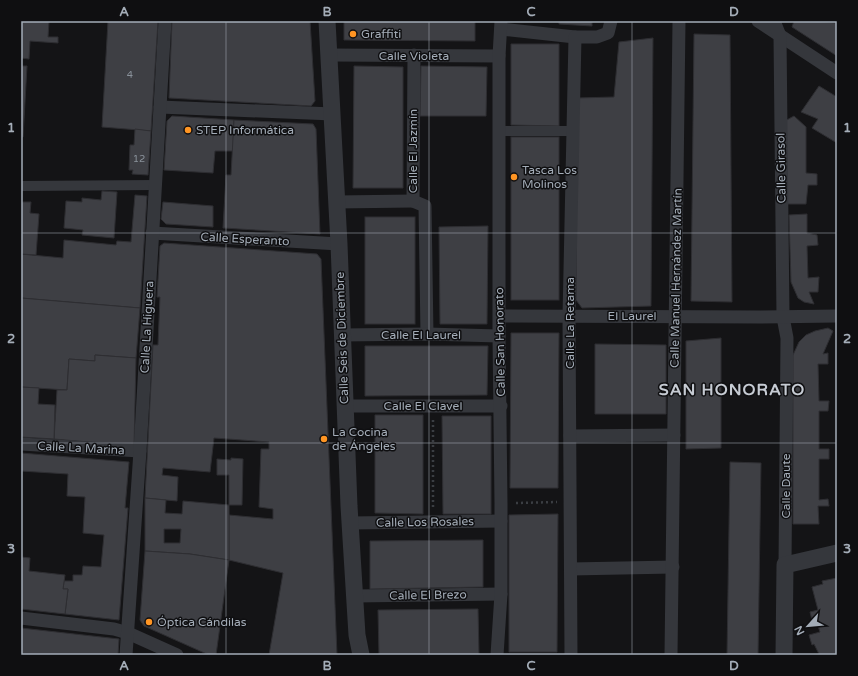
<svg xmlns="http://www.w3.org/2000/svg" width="858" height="676" font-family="'Varela Round',sans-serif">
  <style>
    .building { fill: #3e3f44; stroke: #2e2e32; fill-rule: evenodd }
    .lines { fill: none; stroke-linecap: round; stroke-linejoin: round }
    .path { stroke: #3b3e43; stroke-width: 2.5; stroke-dasharray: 2 3; stroke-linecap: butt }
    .pedestrian { stroke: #35373c; stroke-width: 10 }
    .minor { stroke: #35373c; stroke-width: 13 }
    .tertiary { stroke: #35373c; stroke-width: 17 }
    .grid { fill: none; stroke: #a4adb8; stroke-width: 1; stroke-opacity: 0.55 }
    .poi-dot { fill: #ff9523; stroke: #0f0f11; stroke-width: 1.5 }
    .labels { text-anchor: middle; stroke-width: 3; stroke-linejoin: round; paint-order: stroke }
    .number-label { font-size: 10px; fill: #8a929b }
    .poi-label { font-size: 12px; fill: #a4adb8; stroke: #0f0f11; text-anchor: start }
    .street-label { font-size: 12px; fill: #a4adb8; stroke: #0f0f11 }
    .district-label { font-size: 16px; font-weight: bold; letter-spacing: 1px; fill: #c6cbd3; stroke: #0f0f11 }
    .neatline { fill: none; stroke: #a4adb8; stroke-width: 1.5 }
    .grid-label { font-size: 13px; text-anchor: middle; font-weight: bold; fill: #a4adb8 }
  </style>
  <rect width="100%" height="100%" fill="#141416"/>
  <!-- building -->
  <g class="building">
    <path d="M 21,21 L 49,21 L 48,37 L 58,37 L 58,43 L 30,41 L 29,59 L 21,58 Z"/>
    <path d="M 108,21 L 158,21 L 151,131 L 102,127 Z"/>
    <path d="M 172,21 L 310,21 L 315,101 L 311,106 L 169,98 Z"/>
    <path d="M 344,21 L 475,21 L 475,41 L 344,40 Z"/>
    <path d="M 559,21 L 592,21 L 592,26 L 559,24 Z"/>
    <path d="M 794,21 L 815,21 L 837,23 L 837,56 L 792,27 Z"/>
    <path d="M 694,34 L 730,35 L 732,302 L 691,301 Z"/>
    <path d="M 653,38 L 651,306 L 582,308 L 576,300 L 577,98 L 614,97 L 619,42 Z"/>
    <path d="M 511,44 L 559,44 L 559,126 L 511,125 Z"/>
    <path d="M 21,58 L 21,66 L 27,66 L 23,137 L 21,137 Z"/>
    <path d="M 354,66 L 403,67 L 403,188 L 353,188 Z"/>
    <path d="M 421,66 L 487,67 L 486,116 L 420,116 Z"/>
    <path d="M 819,86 L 837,97 L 837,143 L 812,128 L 818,119 L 801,112 Z"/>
    <path d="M 172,116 L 234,120 L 233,151 L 215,151 L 213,173 L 164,170 L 167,121 Z"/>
    <path d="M 794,116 L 806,127 L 806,173 L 817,174 L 817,185 L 808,185 L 806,204 L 787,204 L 783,122 Z"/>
    <path d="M 234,120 L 313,124 L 316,129 L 320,234 L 223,228 L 226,175 L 231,175 Z"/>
    <path d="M 135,129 L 151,131 L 148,175 L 132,174 L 133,170 L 129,170 L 130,145 L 134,145 Z"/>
    <rect x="511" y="137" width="48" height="163"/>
    <path d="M 102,191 L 117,192 L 114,238 L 82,235 L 83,230 L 64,228 L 66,201 L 82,202 L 82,198 L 101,200 Z"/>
    <path d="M 135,195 L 147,196 L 140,308 L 21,298 L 21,254 L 63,258 L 64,240 L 116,245 L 117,241 L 131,242 Z"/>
    <path d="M 21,202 L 31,202 L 30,213 L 39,214 L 36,255 L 21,254 Z"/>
    <path d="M 163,202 L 213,206 L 213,227 L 166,224 L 161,219 Z"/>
    <path d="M 807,214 L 807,233 L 817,235 L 818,245 L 807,246 L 808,278 L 819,277 L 818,292 L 809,292 L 814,304 L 804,302 L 798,298 L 791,282 L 789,215 Z"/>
    <rect x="365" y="217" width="50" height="107"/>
    <path d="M 488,226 L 487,324 L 440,324 L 439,227 Z"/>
    <path d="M 164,243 L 317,254 L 321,259 L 337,655 L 269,655 L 283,573 L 229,560 L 229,515 L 273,519 L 273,509 L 259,507 L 261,449 L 269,449 L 269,442 L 214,438 L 210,472 L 163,468 L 162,475 L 178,477 L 177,501 L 145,498 L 153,345 L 158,345 L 160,297 L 157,297 L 160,246 Z"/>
    <path d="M 21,298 L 140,308 L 136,358 L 95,355 L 95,361 L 69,359 L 67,390 L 21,387 Z"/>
    <path d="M 828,328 L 833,331 L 823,354 L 828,353 L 828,364 L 818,364 L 819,401 L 829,401 L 828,411 L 819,411 L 819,449 L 829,449 L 829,459 L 819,459 L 819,500 L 828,499 L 829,506 L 818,506 L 819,524 L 793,524 L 793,355 L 799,342 L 806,335 L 815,331 Z"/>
    <path d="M 511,333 L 559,333 L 558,488 L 510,488 Z"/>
    <path d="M 721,338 L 721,448 L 686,449 L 686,341 Z"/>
    <path d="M 595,344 L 666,345 L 666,414 L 595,414 Z"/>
    <path d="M 365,346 L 488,346 L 487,395 L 365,396 Z"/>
    <path d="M 95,355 L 136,358 L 134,446 L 54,439 L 57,390 L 67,390 L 69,359 L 95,361 Z"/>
    <path d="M 21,387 L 39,388 L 38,404 L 55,405 L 54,439 L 21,437 Z"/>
    <path d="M 375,415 L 423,415 L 423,514 L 375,513 Z"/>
    <path d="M 442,416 L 491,416 L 491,514 L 443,514 Z"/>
    <path d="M 21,453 L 129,462 L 125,508 L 128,508 L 119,620 L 65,614 L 68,589 L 63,589 L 64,581 L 73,581 L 73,575 L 82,575 L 83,566 L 101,567 L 104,535 L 83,533 L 85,497 L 67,496 L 68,474 L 21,471 Z"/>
    <path d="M 231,458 L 243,459 L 242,505 L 229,505 L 229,475 L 217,475 L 217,459 L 231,460 Z"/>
    <path d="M 730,462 L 761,463 L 758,655 L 727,655 Z"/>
    <path d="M 145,498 L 166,500 L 165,513 L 182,514 L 183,501 L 229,505 L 229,560 L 190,554 L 145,551 ZM 164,529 L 181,529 L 180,543 L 164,543 Z"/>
    <path d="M 558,514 L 557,652 L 509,652 L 509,515 Z"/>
    <path d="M 483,540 L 483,587 L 370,589 L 370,541 Z"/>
    <path d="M 145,551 L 190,554 L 229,560 L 216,655 L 209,655 L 144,626 L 140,620 Z"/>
    <path d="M 21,557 L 30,558 L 29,571 L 65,575 L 63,589 L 68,589 L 65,614 L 21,609 Z"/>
    <path d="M 837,578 L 837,655 L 816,655 L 819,654 L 814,644 L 812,645 L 809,635 L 820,632 L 817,623 L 813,624 L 810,612 L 818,610 L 812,587 L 823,584 L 822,581 Z"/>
    <path d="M 478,609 L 479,655 L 379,655 L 378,610 Z"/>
    <path d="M 21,628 L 119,639 L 118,655 L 21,655 Z"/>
  </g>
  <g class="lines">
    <!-- path -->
    <g class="path">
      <path d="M 433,420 L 433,509"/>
      <path d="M 516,503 L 557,502"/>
    </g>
    <!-- pedestrian -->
    <g class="pedestrian">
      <path d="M 500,131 L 572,131"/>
      <path d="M 21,186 L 155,185"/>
    </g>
    <!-- minor -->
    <g class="minor">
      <path d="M 758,21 L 837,73"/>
      <path d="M 774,21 L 780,36 L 783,317 L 787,338 L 785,565"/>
      <path d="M 501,29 L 575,37"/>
      <path d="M 330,55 L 499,56"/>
      <path d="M 414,55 L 413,201 L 425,206 L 427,334"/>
      <path d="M 160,107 L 333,114"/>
      <path d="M 336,202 L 413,201"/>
      <path d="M 152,233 L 339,244"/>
      <path d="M 500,316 L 761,317 L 837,316"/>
      <path d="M 342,335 L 427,334 L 499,336"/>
      <path d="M 345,406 L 501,406"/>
      <path d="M 570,436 L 674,435"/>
      <path d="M 21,444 L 140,451"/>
      <path d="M 350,523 L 501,521"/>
      <path d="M 571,569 L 673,567"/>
      <path d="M 355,596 L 501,594"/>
      <path d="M 21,618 L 114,629 L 128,633 L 177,655"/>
      <path d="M 126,655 L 140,451 L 165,21"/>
      <path d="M 497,655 L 501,594 L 501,504 L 499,336 L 499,56 L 501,21"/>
      <path d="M 571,655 L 569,317 L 575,37 L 597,37 L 608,33 L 611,21"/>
      <path d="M 671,655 L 679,21"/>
    </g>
    <!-- tertiary -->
    <g class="tertiary">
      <path d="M 327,21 L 339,244 L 349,506 L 357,635 L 361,655"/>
      <path d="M 784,655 L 785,565 L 837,553"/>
    </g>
  </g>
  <!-- grid -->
  <path class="grid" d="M 226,21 L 226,655M 429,21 L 429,655M 632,21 L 632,655M 21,233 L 837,233M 21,443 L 837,443"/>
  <!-- markers -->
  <g class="poi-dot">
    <circle cx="353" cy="34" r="4"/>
    <circle cx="188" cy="130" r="4"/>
    <circle cx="514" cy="177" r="4"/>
    <circle cx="324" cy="439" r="4"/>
    <circle cx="149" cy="622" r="4"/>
  </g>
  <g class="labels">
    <!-- number labels -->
    <g class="number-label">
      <text x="130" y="78">4</text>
      <text x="139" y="162">12</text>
    </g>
    <!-- poi labels -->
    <g class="poi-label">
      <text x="361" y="38">Graffiti</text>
      <text x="196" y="134">STEP Informática</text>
      <text x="522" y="174">Tasca Los<tspan x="522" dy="14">Molinos</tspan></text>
      <text x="332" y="436">La Cocina<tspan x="332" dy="14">de Ángeles</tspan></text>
      <text x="157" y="626">Óptica Cándilas</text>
    </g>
    <!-- street labels -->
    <g class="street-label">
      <text x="414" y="60">Calle Violeta</text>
      <text transform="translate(413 151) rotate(-90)" y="4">Calle El Jazmín</text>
      <text transform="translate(781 168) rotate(-91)" y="4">Calle Girasol</text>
      <text transform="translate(245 239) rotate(3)" y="4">Calle Esperanto</text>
      <text transform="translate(676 278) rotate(-89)" y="4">Calle Manuel Hernández Martín</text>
      <text x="632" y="320">El Laurel</text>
      <text transform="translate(570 323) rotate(-90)" y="4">Calle La Retama</text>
      <text transform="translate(147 327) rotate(-87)" y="4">Calle La Higuera</text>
      <text x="421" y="339">Calle El Laurel</text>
      <text transform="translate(342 338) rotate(-92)" y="4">Calle Seis de Diciembre</text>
      <text transform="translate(500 342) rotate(-91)" y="4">Calle San Honorato</text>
      <text x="423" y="410">Calle El Clavel</text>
      <text transform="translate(81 448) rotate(3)" y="4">Calle La Marina</text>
      <text transform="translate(786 486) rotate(-90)" y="4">Calle Daute</text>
      <text transform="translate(425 522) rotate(-1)" y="4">Calle Los Rosales</text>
      <text transform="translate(428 595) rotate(-1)" y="4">Calle El Brezo</text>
    </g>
    <!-- district labels -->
    <g class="district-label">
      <text x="732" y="395">SAN HONORATO</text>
    </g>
  </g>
  <!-- border -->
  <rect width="858" height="676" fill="none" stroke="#0f0f11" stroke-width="44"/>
  <!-- north arrow -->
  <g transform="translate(808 626) rotate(243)" stroke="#0f0f11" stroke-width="3" paint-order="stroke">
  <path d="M0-3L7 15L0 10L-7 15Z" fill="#a4adb8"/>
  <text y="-6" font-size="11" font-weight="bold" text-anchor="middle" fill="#a4adb8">N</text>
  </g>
  <rect x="22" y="22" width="814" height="632" class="neatline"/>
  <g class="grid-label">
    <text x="124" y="16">A</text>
    <text x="327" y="16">B</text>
    <text x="531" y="16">C</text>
    <text x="734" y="16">D</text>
    <text x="11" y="132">1</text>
    <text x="847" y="132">1</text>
    <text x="11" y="343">2</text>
    <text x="847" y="343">2</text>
    <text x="11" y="553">3</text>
    <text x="847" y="553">3</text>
    <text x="124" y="670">A</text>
    <text x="327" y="670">B</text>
    <text x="531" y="670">C</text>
    <text x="734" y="670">D</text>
  </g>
</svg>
